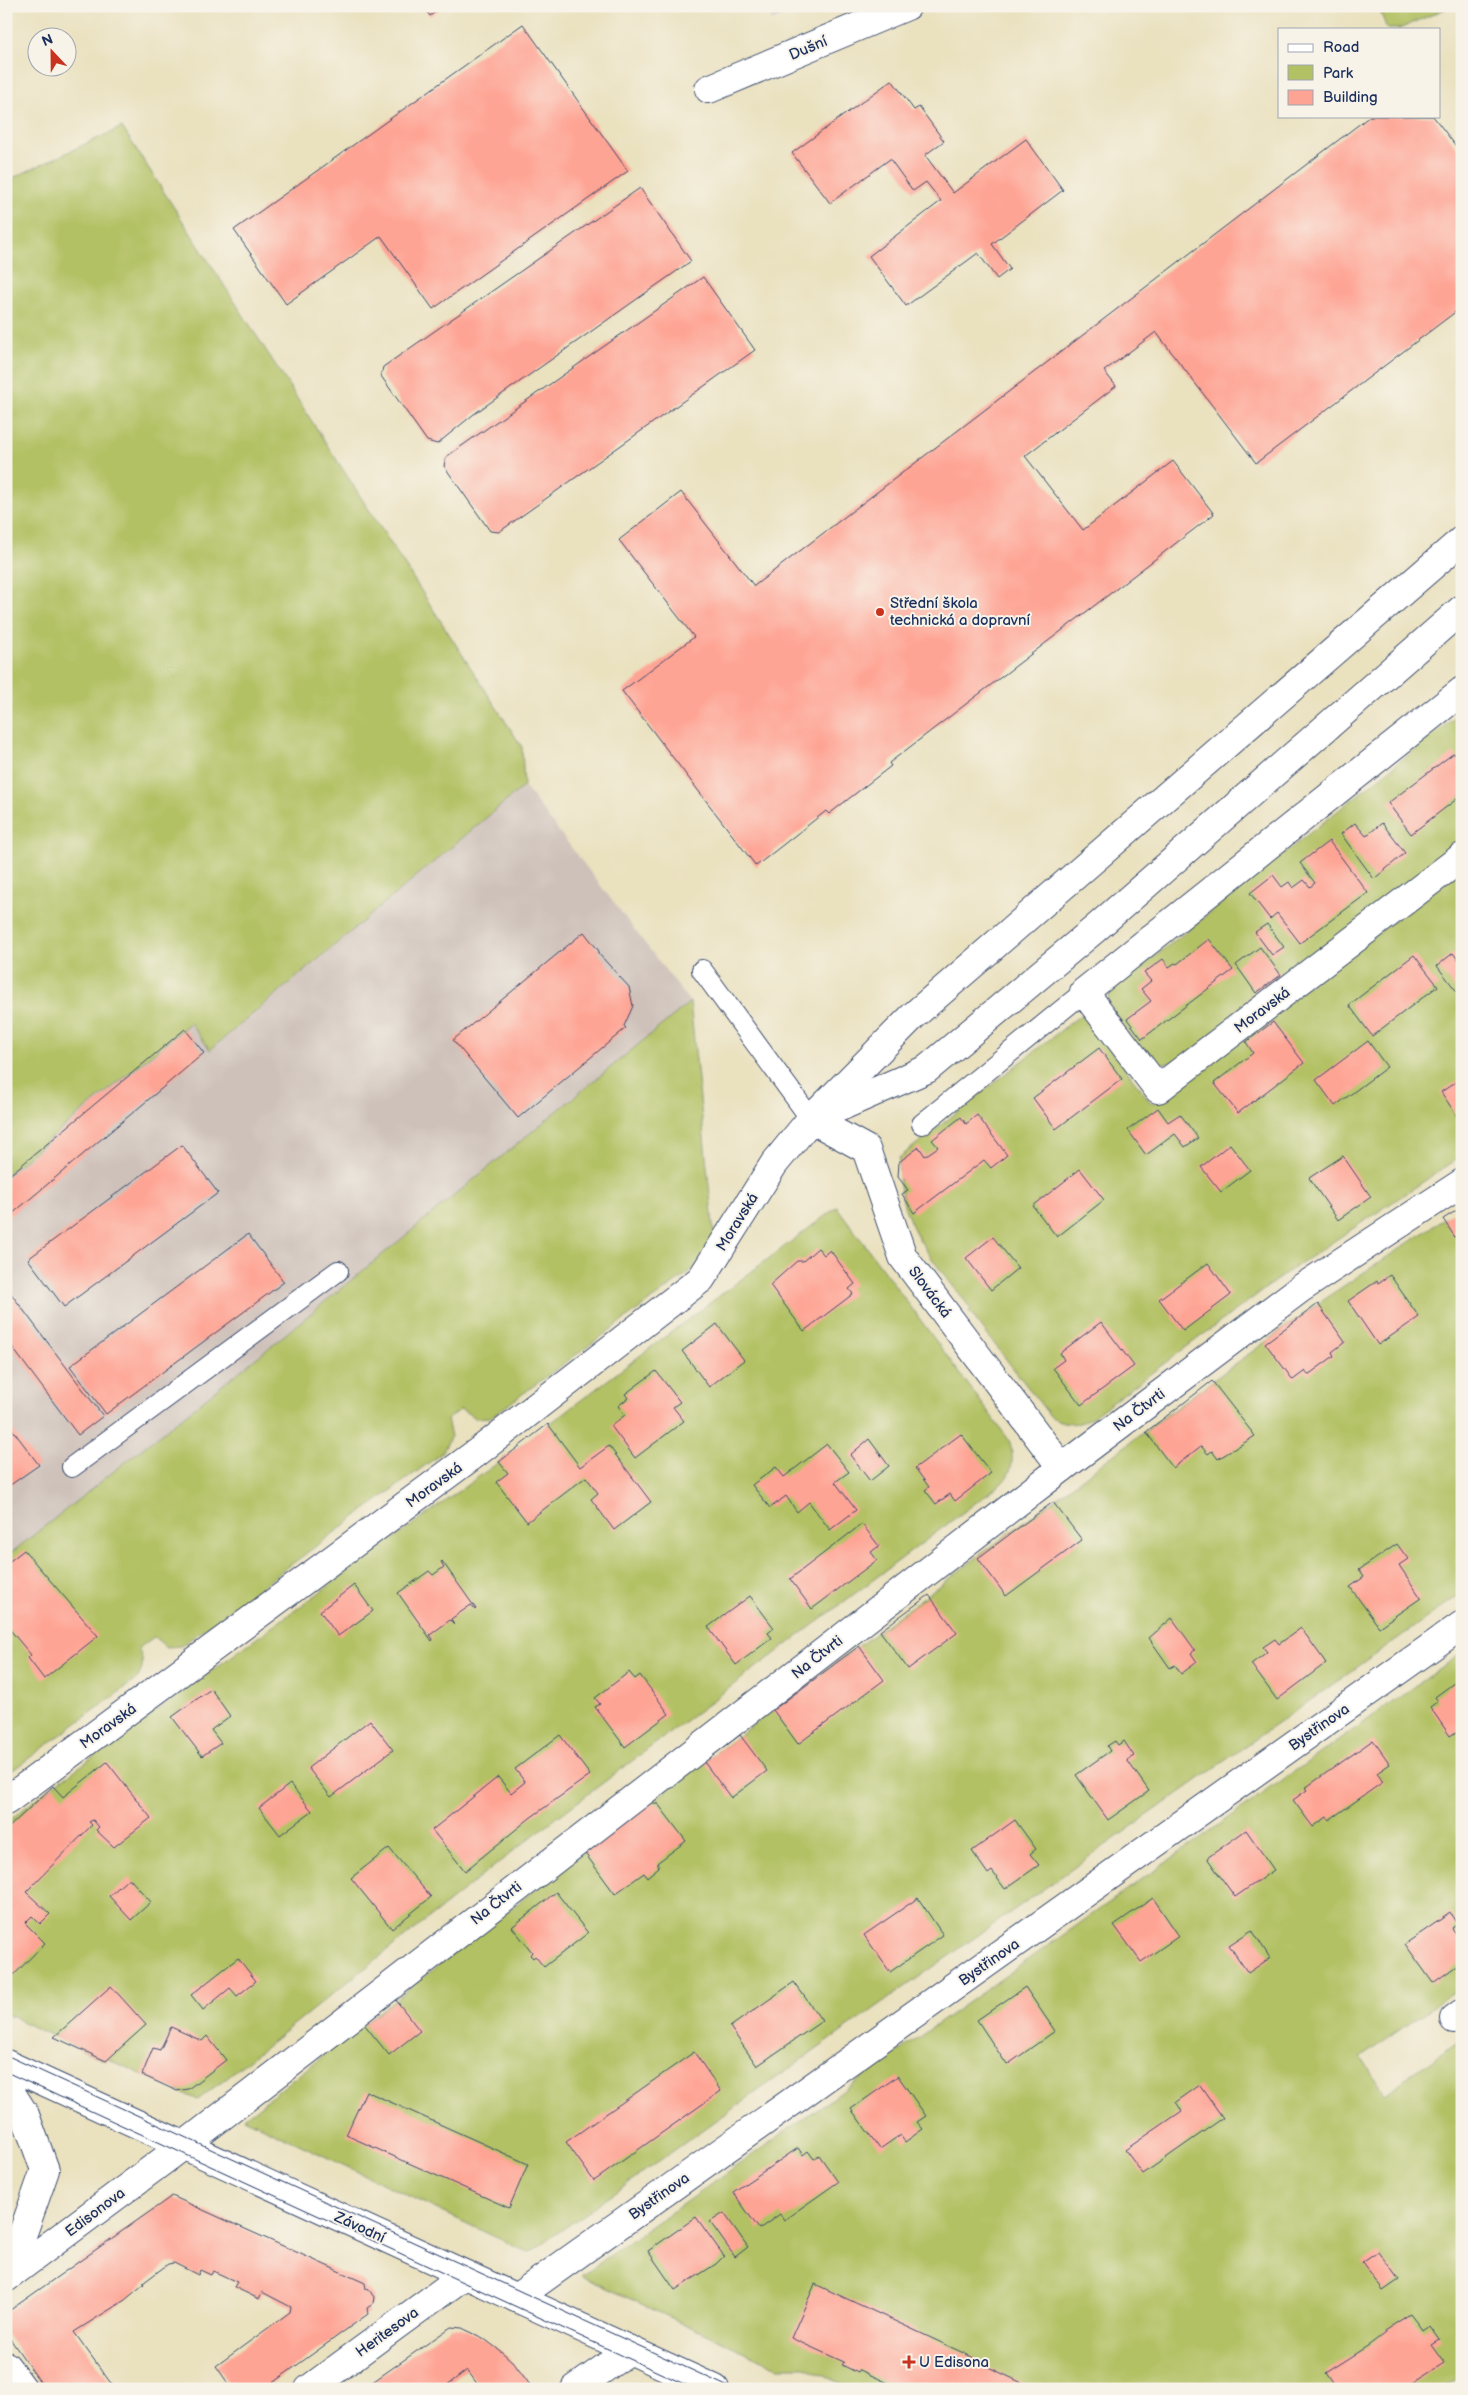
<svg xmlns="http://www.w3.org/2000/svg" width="1468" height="2395" font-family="'Balsamiq Sans',sans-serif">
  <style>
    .industrial { fill: #cec1ba }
    .green { fill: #b2c164; stroke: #667861 }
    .building { fill: #fea494 }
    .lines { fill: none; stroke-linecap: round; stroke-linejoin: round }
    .lane-casing { stroke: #3a4a6d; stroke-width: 22 }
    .street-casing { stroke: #3a4a6d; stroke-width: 30 }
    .lane { stroke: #fff; stroke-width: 20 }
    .street { stroke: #fff; stroke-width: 28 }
    .tram { stroke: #1b2f5e; stroke-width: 1 }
    .poi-dot { fill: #c8321e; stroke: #f7f3e8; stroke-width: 2 }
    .labels { text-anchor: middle; stroke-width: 4; stroke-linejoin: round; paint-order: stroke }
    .street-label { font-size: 15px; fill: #1b2f5e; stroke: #f7f3e8 }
    .poi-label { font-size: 15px; fill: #1b2f5e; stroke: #f7f3e8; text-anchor: start }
  </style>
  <rect width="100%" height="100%" fill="#f7f3e8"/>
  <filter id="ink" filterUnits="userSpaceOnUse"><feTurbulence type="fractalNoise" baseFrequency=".02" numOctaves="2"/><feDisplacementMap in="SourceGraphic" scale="10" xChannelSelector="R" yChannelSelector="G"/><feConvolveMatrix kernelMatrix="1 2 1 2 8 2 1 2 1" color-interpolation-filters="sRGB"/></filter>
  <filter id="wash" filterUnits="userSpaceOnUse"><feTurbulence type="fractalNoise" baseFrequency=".0096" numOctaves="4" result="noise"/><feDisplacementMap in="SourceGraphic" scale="20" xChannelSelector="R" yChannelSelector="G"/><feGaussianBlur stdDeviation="1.12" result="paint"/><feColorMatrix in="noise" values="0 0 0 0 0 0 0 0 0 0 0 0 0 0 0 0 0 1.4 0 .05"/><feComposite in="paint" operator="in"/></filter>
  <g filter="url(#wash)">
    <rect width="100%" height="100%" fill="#eae1bf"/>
    <!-- industrial -->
    <g class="industrial">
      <path d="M 767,6 L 808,6 L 772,21 Z"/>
      <path d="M 524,786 L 690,1002 L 265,1351 L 6,1557 L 6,1175 L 190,1022 L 211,1050 Z"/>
    </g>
    <!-- green -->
    <g class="green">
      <path d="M 1378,6 L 1452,6 L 1399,29 L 1387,29 Z"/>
      <path d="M 122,127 L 522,747 L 524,786 L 210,1050 L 190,1023 L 6,1175 L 6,181 Z"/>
      <path d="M 1462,712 L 1462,844 L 1180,1060 C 1172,1062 1165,1065 1157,1063 C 1141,1058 1118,1018 1107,1004 L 1110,992 Z"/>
      <path d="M 1462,869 L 1462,1156 L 1289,1271 L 1092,1417 C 1078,1425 1064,1425 1050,1416 L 969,1311 L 971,1309 C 934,1260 895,1224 899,1158 L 1083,1013 L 1152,1104 Z"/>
      <path d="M 690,1002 L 714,1234 L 713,1255 L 491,1417 L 475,1418 L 461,1409 L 447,1420 L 451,1436 L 442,1453 L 181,1646 L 166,1647 L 154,1637 L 138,1648 C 144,1659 144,1668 137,1679 L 6,1775 L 6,1557 L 265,1351 Z"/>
      <path d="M 837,1207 L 1009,1440 C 1014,1456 1014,1471 1002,1483 L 539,1831 L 198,2100 L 108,2059 L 106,2061 L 6,2014 L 6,1823 L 53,1786 L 499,1462 Z"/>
      <path d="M 1462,1207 L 1462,1593 L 529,2253 L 244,2118 L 565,1866 L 1212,1381 L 1327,1297 Z"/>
      <path d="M 1462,1653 L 1462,1986 L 1361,2057 L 1384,2093 L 1462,2039 L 1462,2375 L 1443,2389 L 853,2389 L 805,2367 L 777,2367 L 581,2276 Z"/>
    </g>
    <g id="blocks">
      <!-- building -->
      <g class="building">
        <path d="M 423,6 L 443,6 L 430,16 Z"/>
        <path d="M 523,24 L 628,171 L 433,309 L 381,236 L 286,304 L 234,230 Z"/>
        <path d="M 892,80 L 914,110 L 919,107 L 944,141 L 925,155 L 953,193 L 1026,139 L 1063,190 L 992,244 L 1010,269 L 997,279 L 978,253 L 906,306 L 869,256 L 941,201 L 926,182 L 913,191 L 890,159 L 830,203 L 792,153 Z"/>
        <path d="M 1370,116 L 1433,116 L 1462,154 L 1462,307 L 1256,463 L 1156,332 L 1104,371 L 1116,386 L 1025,456 L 1083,530 L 1173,461 L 1214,514 L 889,763 L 891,766 L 829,814 L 826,811 L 756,866 L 622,691 L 694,637 L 619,540 L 681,492 L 754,586 Z"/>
        <path d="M 640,188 L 691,261 L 474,414 L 437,444 L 427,441 L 381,376 L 383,367 Z"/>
        <path d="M 703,277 L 755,350 L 499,532 L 490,531 L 444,466 L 446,457 Z"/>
        <path d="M 1454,753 L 1462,764 L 1462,795 L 1411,834 L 1388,803 Z"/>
        <path d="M 1355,823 L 1366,836 L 1382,823 L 1405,853 L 1374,879 L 1341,834 Z"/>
        <path d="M 1329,841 L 1368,893 L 1300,943 L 1277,913 L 1270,919 L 1250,893 L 1273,875 L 1282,887 L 1289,882 L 1293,888 L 1304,880 L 1310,887 L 1315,883 L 1300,863 Z"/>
        <path d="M 1267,924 L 1284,947 L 1272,955 L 1255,932 Z"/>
        <path d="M 584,932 L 599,951 L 598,953 L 629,987 L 633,1006 L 624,1026 L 626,1028 L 518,1118 L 453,1040 Z"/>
        <path d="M 1209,939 L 1233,970 L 1142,1039 L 1127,1019 L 1151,1001 L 1141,989 L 1151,981 L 1144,973 L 1163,959 L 1169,967 L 1175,963 L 1177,964 Z"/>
        <path d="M 1260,947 L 1281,975 L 1256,993 L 1236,965 Z"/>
        <path d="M 1453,953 L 1462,965 L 1462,990 L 1458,993 L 1437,966 Z"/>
        <path d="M 1414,955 L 1438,986 L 1372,1036 L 1349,1005 Z"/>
        <path d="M 1273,1022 L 1304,1063 L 1238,1113 L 1214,1083 L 1253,1053 L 1246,1042 Z"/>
        <path d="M 185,1029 L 204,1053 L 6,1219 L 6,1178 Z"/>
        <path d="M 1368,1041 L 1387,1067 L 1335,1106 L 1316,1080 Z"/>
        <path d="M 1099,1048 L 1122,1079 L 1056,1129 L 1033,1098 Z"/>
        <path d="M 1462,1078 L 1462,1124 L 1441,1092 Z"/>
        <path d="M 1158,1108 L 1168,1122 L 1180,1114 L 1198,1138 L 1185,1147 L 1175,1134 L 1146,1155 L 1128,1130 Z"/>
        <path d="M 977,1115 L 1007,1155 L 991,1168 L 984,1160 L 914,1213 L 902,1194 L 908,1190 L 898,1177 L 899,1162 L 919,1147 L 925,1156 L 938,1147 L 932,1140 L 961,1117 L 966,1124 Z"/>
        <path d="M 1230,1144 L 1250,1170 L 1221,1192 L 1201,1167 Z"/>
        <path d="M 182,1145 L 218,1193 L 64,1307 L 28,1259 Z"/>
        <path d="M 1343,1156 L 1371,1197 L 1338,1220 L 1309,1178 Z"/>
        <path d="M 1080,1169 L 1104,1200 L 1057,1237 L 1033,1206 Z"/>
        <path d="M 1462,1207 L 1462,1248 L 1443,1219 Z"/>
        <path d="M 248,1234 L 284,1282 L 106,1414 L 70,1366 Z"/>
        <path d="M 993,1237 L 1018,1268 L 991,1290 L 966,1258 Z"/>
        <path d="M 818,1248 L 824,1255 L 830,1250 L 855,1284 L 849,1289 L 853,1294 L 804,1331 L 770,1285 L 797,1261 L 803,1261 Z"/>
        <path d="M 1208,1263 L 1231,1295 L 1183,1331 L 1159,1299 Z"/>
        <path d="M 1390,1275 L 1419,1317 L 1378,1345 L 1348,1301 L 1377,1281 L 1378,1283 Z"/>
        <path d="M 6,1287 L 103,1416 L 78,1435 L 6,1339 Z"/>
        <path d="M 1318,1304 L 1345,1342 L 1332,1352 L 1334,1356 L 1308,1375 L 1305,1371 L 1293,1380 L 1265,1343 Z"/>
        <path d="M 1101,1322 L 1134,1366 L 1081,1405 L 1053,1368 L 1064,1360 L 1060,1353 Z"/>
        <path d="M 717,1324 L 744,1360 L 709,1387 L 682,1351 Z"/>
        <path d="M 656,1371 L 680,1402 L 673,1407 L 684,1421 L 635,1458 L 611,1426 L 625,1415 L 618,1406 L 628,1398 L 625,1394 Z"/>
        <path d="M 1212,1381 L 1255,1436 L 1218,1459 L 1212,1451 L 1208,1454 L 1201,1446 L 1173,1468 L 1146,1432 Z"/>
        <path d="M 6,1421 L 39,1465 L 6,1488 Z"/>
        <path d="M 548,1424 L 580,1467 L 609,1446 L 651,1502 L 614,1530 L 591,1499 L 598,1493 L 586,1477 L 527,1522 L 496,1482 L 508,1473 L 499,1462 Z"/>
        <path d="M 961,1434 L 991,1473 L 955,1501 L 950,1494 L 936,1504 L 925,1490 L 929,1487 L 915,1468 Z"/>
        <path d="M 869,1439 L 889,1466 L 870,1481 L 850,1455 Z"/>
        <path d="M 827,1444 L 849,1472 L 835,1482 L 856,1510 L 830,1530 L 809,1502 L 797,1512 L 786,1496 L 770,1508 L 752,1485 L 776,1467 L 784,1477 Z"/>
        <path d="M 1053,1502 L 1082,1540 L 1006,1596 L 978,1558 Z"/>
        <path d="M 862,1524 L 879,1546 L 871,1552 L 877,1560 L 812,1609 L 790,1579 Z"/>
        <path d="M 1397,1544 L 1408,1559 L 1399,1565 L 1421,1598 L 1379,1627 L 1350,1587 L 1364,1577 L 1359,1570 Z"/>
        <path d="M 24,1550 L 98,1636 L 44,1679 L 28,1658 L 31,1655 L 6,1625 L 6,1564 Z"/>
        <path d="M 442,1561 L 476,1609 L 475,1610 L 471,1605 L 451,1619 L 454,1624 L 450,1620 L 430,1635 L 433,1639 L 432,1641 L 398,1593 L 429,1571 L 433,1575 L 444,1567 L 441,1562 Z"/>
        <path d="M 354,1585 L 373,1611 L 338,1636 L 320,1611 Z"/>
        <path d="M 929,1595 L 957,1633 L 908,1669 L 880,1631 Z"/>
        <path d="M 750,1596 L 774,1628 L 768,1633 L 772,1638 L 736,1665 L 708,1627 Z"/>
        <path d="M 1172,1618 L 1195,1650 L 1191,1653 L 1197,1662 L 1181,1674 L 1175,1665 L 1170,1668 L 1149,1638 Z"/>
        <path d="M 1301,1628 L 1326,1663 L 1277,1700 L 1251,1664 L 1267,1652 L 1263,1647 L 1275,1639 L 1279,1644 Z"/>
        <path d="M 859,1646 L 884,1680 L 798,1744 L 773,1710 Z"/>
        <path d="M 629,1672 L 635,1679 L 640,1675 L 669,1714 L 625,1747 L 595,1707 L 600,1704 L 595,1698 Z"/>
        <path d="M 1462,1677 L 1462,1735 L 1459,1730 L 1450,1736 L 1430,1707 L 1438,1701 L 1435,1697 Z"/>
        <path d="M 211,1689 L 230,1716 L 211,1730 L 221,1743 L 202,1756 L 172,1717 Z"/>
        <path d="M 370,1720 L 393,1750 L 331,1797 L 308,1768 Z"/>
        <path d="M 560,1735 L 590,1775 L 530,1818 L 465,1871 L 432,1830 L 498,1777 L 511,1793 L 525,1782 L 515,1769 Z"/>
        <path d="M 740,1735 L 767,1771 L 731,1798 L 704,1762 Z"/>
        <path d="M 1373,1740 L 1390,1764 L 1377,1773 L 1383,1782 L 1329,1820 L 1327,1817 L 1313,1827 L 1293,1800 L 1307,1790 L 1305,1788 Z"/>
        <path d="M 1115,1741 L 1118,1745 L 1124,1741 L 1134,1756 L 1127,1760 L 1149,1791 L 1108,1820 L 1076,1775 L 1110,1751 L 1107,1746 Z"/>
        <path d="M 107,1762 L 151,1818 L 114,1847 L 96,1830 L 99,1827 L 93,1820 L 89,1822 L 92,1825 L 26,1892 L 50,1914 L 40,1924 L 32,1916 L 25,1923 L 45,1943 L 6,1983 L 6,1830 L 53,1786 L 63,1797 Z"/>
        <path d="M 290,1784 L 312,1811 L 280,1835 L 259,1808 Z"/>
        <path d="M 650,1802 L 658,1804 L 686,1841 L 657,1863 L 659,1867 L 647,1877 L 644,1873 L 615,1894 L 584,1852 Z"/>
        <path d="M 1015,1820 L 1036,1849 L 1030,1854 L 1039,1865 L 1005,1889 L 992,1871 L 988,1874 L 972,1851 Z"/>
        <path d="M 1246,1830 L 1274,1870 L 1235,1897 L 1207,1858 Z"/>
        <path d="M 389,1848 L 431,1897 L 392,1929 L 351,1878 Z"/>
        <path d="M 129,1878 L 151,1902 L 131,1920 L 109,1896 Z"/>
        <path d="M 556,1892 L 588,1933 L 544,1967 L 535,1956 L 533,1958 L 530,1955 L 532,1952 L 512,1927 Z"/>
        <path d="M 918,1898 L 943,1935 L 890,1972 L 864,1935 Z"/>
        <path d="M 1153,1898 L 1179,1936 L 1141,1962 L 1114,1925 Z"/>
        <path d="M 1450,1913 L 1457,1924 L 1452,1928 L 1462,1942 L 1462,1962 L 1433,1983 L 1405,1944 Z"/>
        <path d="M 1252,1930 L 1270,1958 L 1248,1973 L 1229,1945 Z"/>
        <path d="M 238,1958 L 256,1981 L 237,1996 L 230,1988 L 203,2010 L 191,1995 Z"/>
        <path d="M 794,1982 L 822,2021 L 757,2066 L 730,2027 Z"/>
        <path d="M 111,1986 L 146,2025 L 106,2061 L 54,2037 Z"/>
        <path d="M 1025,1987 L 1055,2031 L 1007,2065 L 977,2020 Z"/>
        <path d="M 396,2000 L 420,2031 L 389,2055 L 364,2024 Z"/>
        <path d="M 171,2027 L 202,2041 L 207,2036 L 226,2060 L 188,2089 L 177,2091 L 142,2075 L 153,2048 L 160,2050 Z"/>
        <path d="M 694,2052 L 721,2091 L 594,2181 L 566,2142 Z"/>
        <path d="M 898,2076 L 926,2116 L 917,2122 L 923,2129 L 905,2142 L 900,2135 L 880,2149 L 851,2109 Z"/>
        <path d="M 1200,2085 L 1223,2118 L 1143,2174 L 1125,2150 L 1182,2111 L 1176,2102 Z"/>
        <path d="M 366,2091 L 528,2164 L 509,2208 L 346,2135 Z"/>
        <path d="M 798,2148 L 803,2155 L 808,2151 L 814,2159 L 819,2155 L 838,2182 L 784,2220 L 780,2214 L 759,2229 L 733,2192 Z"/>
        <path d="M 172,2196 L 365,2283 L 366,2289 L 369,2290 L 374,2297 L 373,2304 L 367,2308 L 368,2314 L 264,2389 L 232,2389 L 216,2366 L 290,2312 L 291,2307 L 262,2292 L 259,2299 L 234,2287 L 237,2282 L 213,2271 L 211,2275 L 200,2270 L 198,2275 L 174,2263 L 168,2264 L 143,2283 L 144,2284 L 125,2300 L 74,2332 L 115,2389 L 45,2389 L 6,2333 L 6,2313 Z"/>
        <path d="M 724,2213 L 748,2247 L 735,2257 L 710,2222 Z"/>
        <path d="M 696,2217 L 724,2256 L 716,2264 L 675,2290 L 648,2251 Z"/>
        <path d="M 1378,2251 L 1399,2280 L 1383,2291 L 1362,2262 Z"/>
        <path d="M 815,2284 L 985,2363 L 984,2365 L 1035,2389 L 901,2389 L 860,2370 L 858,2373 L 842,2365 L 844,2362 L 791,2338 Z"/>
        <path d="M 1410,2314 L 1423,2331 L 1430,2326 L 1440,2340 L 1432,2345 L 1445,2363 L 1404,2389 L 1336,2389 L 1325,2373 L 1369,2345 L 1385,2333 L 1384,2331 Z"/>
        <path d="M 451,2327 L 462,2328 L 483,2338 L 503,2353 L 513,2362 L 533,2389 L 481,2389 L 467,2370 L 442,2389 L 355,2389 L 362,2384 L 364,2388 Z"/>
      </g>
    </g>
  </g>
  <g filter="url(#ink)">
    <use href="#blocks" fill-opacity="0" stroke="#3a4a6d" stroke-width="1"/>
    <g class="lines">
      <defs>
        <g id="lane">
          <path d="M 702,970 L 811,1119"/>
          <path d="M 922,1124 L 1084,992"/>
          <path d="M 72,1467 L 338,1271"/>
        </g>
        <g id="street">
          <path d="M 709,89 L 907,6"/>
          <path d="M 1462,691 L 1084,992 L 1158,1089 L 1462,857"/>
          <path d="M 824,1114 L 927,1069 L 1095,929 L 1462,609"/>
          <path d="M 811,1119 L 866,1149 L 903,1257 L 1062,1468"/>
          <path d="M 6,1801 L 479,1451 L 701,1279 L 774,1164 L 811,1119 L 913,1016 L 1462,540"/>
          <path d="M 1454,2019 L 1462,2013"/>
          <path d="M 6,2064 L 715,2389"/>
          <path d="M 6,2085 L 25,2115 L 45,2170 L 19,2244 L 6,2260"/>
          <path d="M 6,2278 L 191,2140 L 1062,1468 L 1300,1289 L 1462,1183"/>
          <path d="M 516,2298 L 1462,1625"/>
          <path d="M 6,2366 L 23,2389"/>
          <path d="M 309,2389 L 465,2275"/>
          <path d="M 575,2389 L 630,2350"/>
        </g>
      </defs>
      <!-- lane casing -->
      <use href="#lane" class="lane-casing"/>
      <!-- street casing -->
      <use href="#street" class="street-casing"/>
      <!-- lane -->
      <use href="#lane" class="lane"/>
      <!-- street -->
      <use href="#street" class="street"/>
      <!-- tram -->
      <g class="tram">
        <path d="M 6,2055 L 733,2389"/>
        <path d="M 6,2072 L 695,2389"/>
      </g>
    </g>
  </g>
  <!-- markers -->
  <g class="poi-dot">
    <circle cx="880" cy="612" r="5"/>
    <path d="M906.5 2354.5h5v5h5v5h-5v5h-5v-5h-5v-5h5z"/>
  </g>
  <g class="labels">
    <!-- street labels -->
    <g class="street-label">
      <text transform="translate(808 48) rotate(-23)" y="5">Dušní</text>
      <text transform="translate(1262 1010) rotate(-37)" y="5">Moravská</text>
      <text transform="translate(737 1222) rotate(-58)" y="5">Moravská</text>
      <text transform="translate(930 1292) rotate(53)" y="5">Slovácká</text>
      <text transform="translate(1139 1410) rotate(-37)" y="5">Na Čtvrti</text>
      <text transform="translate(434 1485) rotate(-36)" y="5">Moravská</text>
      <text transform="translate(817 1657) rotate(-38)" y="5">Na Čtvrti</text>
      <text transform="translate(108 1726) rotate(-36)" y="5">Moravská</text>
      <text transform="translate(1319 1727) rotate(-35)" y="5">Bystřinova</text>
      <text transform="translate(496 1903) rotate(-38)" y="5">Na Čtvrti</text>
      <text transform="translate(989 1962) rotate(-35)" y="5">Bystřinova</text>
      <text transform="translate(659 2196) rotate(-35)" y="5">Bystřinova</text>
      <text transform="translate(95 2212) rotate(-37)" y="5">Edisonova</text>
      <text transform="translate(360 2227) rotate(25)" y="5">Závodní</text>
      <text transform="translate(387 2332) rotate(-36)" y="5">Heritesova</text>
    </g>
    <!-- poi labels -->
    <g class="poi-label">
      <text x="890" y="608">Střední škola<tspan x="890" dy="17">technická a dopravní</tspan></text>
      <text x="919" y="2367">U Edisona</text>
    </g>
  </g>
  <!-- margin -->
  <rect width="1468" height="2395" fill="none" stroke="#f7f3e8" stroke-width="25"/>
  <!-- legend -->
  <rect x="1278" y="28" width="162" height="90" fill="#f7f3e8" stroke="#9fa5b1"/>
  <rect x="1288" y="44" width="25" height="8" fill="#ffffff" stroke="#9fa5b1"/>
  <text x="1323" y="52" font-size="15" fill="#1b2f5e">Road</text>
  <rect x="1288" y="65" width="25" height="15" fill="#b2c164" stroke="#9fa5b1"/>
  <text x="1323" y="78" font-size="15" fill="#1b2f5e">Park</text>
  <rect x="1288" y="90" width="25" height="15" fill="#fea494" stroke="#9fa5b1"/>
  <text x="1323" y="102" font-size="15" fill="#1b2f5e">Building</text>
  <!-- north arrow -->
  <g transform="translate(52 52) rotate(338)"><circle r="24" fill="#f7f3e8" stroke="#9fa5b1"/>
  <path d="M0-4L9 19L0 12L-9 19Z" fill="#c8321e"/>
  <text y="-8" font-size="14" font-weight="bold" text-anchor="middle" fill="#1b2f5e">N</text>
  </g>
</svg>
